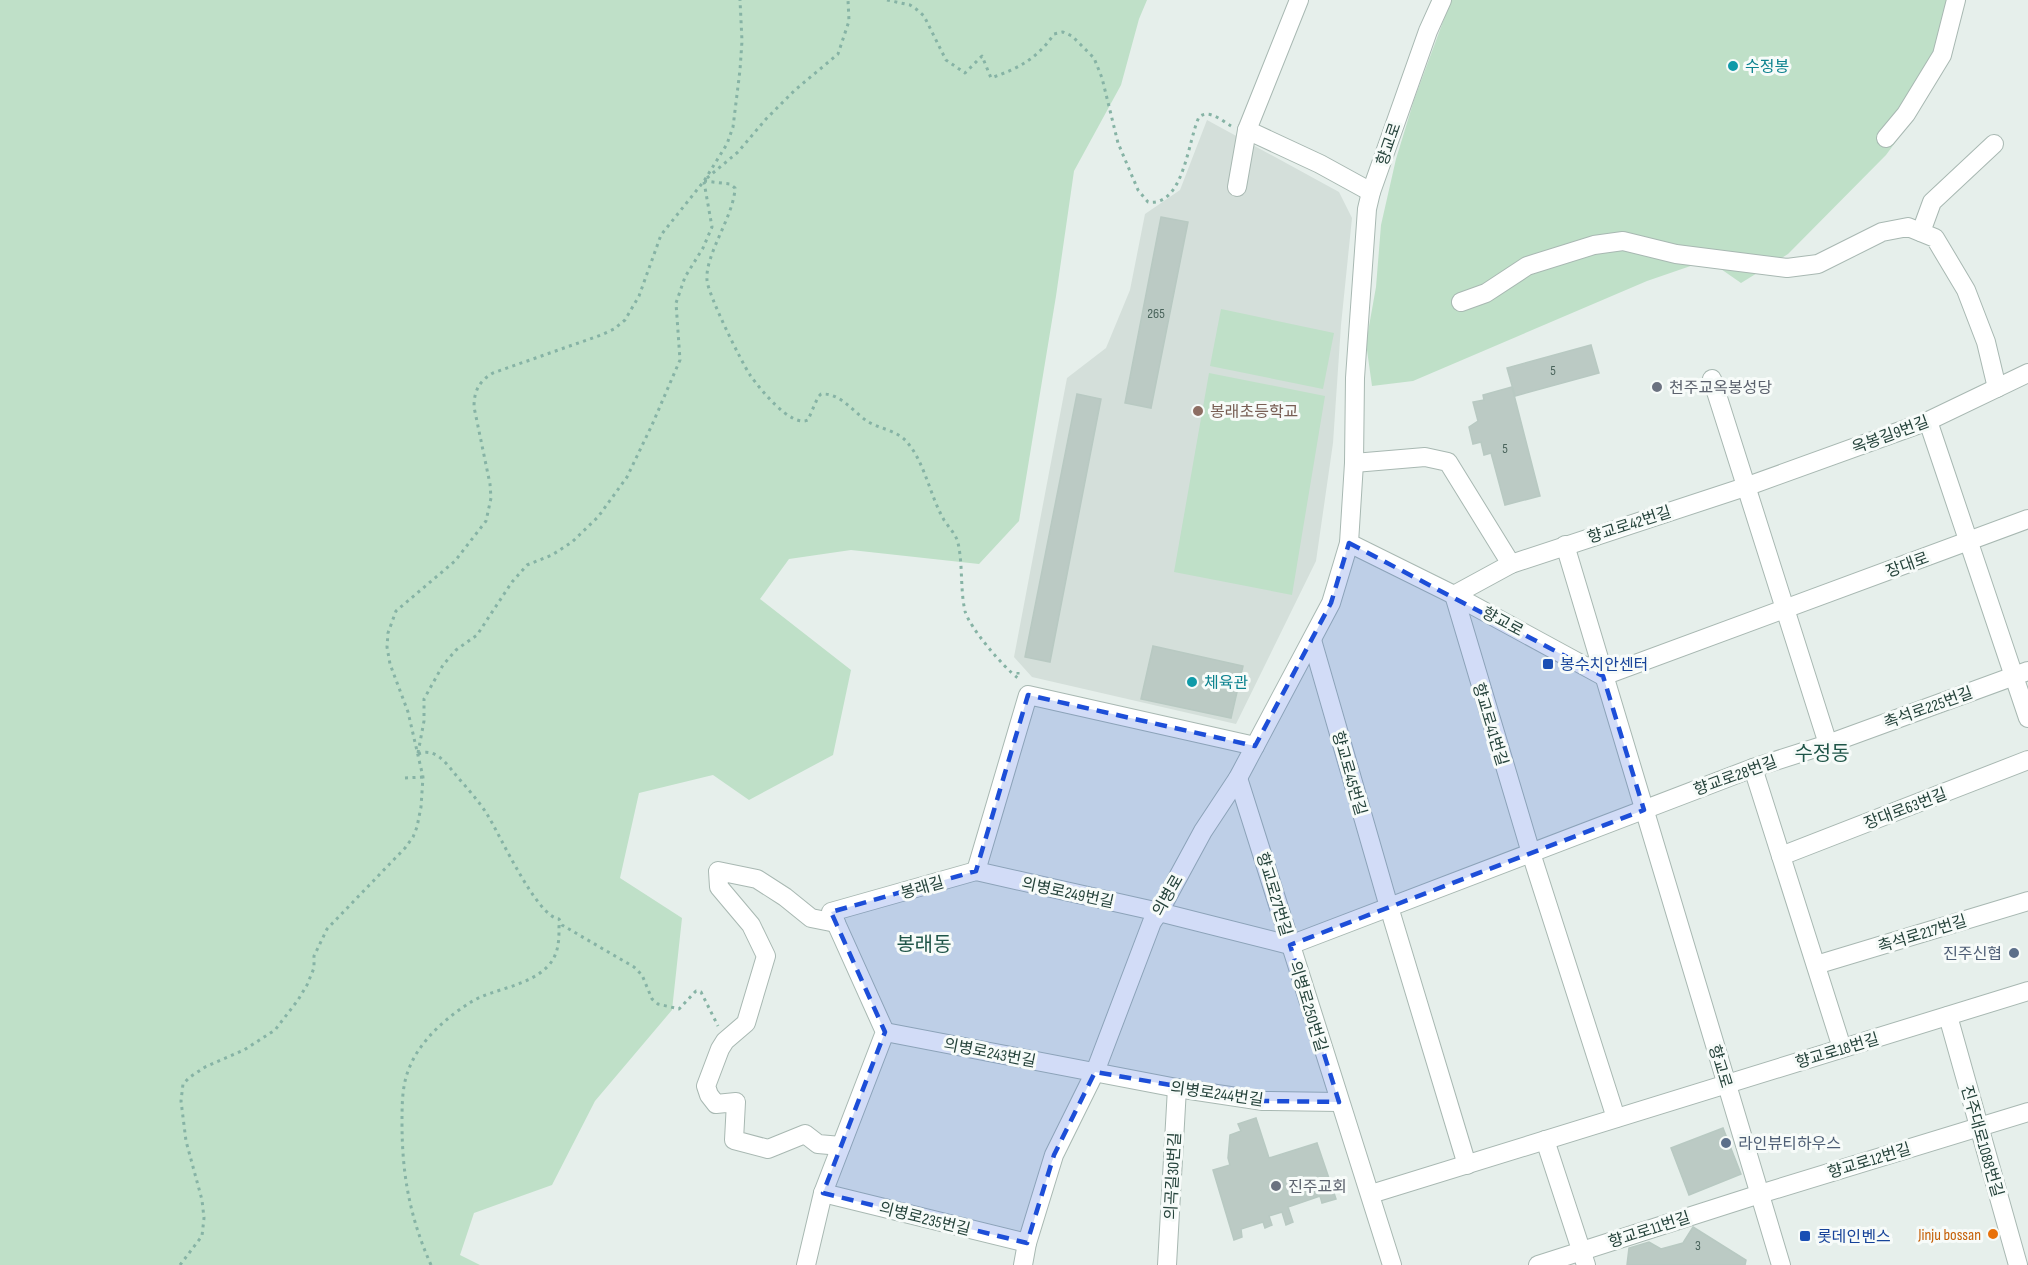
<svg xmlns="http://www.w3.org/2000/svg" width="2028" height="1265" font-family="'Sofia Sans Condensed','Noto Sans KR',sans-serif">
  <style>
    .built { fill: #d4dfda }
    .green { fill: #bfe0c8 }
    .building { fill: #bbcac4; stroke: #b8c9c2; stroke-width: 1.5 }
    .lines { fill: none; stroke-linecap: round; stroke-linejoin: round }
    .minor-casing { stroke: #a8b8b2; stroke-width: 20 }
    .path { stroke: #86b3a5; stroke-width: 3; stroke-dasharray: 3 4.5; stroke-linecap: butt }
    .minor { stroke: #fff; stroke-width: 18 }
    .marked { fill: #1d4ed8; fill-opacity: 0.2; stroke: #1d4ed8; stroke-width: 4.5; stroke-dasharray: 12 8; stroke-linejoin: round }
    .culture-dot { fill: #0f9aa8; stroke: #f7fbf9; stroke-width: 2 }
    .worship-dot { fill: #6b7280; stroke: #f7fbf9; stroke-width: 2 }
    .education-dot { fill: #8d6e63; stroke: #f7fbf9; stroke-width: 2 }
    .transit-dot { fill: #1a4fb4; stroke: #f7fbf9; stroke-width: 2 }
    .service-dot { fill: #5c6f8a; stroke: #f7fbf9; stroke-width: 2 }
    .food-dot { fill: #e8710a; stroke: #f7fbf9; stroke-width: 2 }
    .labels { text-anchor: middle; stroke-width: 6; stroke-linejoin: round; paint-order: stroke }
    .number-label { font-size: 14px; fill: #4a645c }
    .culture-label { font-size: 16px; fill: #0d838f; stroke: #f7fbf9; text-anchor: start }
    .street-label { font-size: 16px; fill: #24423a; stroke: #f7fbf9 }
    .worship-label { font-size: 16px; fill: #5b616d; stroke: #f7fbf9; text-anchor: start }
    .education-label { font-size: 16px; fill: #785e54; stroke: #f7fbf9; text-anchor: start }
    .transit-label { font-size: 16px; fill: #164399; stroke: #f7fbf9; text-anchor: start }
    .service-label { font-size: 16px; fill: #4e5e75; stroke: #f7fbf9; text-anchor: end }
    .food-label { font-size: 16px; fill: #c56008; stroke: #f7fbf9; text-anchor: end }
    .quarter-label { font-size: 20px; fill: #1f5548; stroke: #f7fbf9 }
  </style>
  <rect width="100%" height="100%" fill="#e6efeb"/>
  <!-- built -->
  <path class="built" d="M 1207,120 L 1339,192 L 1352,218 L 1341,325 L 1333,443 L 1316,561 L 1236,724 L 1032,677 L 1014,657 L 1067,378 L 1106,348 L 1130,290 L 1145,214 L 1180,190 Z"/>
  <!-- green -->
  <g class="green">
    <path d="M 0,0 L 1147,0 L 1139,19 L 1121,85 L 1074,171 L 1056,296 L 1019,521 L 979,564 L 851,550 L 789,559 L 760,599 L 851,670 L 833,755 L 749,800 L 713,775 L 639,793 L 620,878 L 682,918 L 672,1010 L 595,1101 L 552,1185 L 474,1213 L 460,1255 L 480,1265 L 0,1265 Z"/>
    <path d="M 1451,0 L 1949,0 L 1917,113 L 1886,155 L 1788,254 L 1741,283 L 1708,260 L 1647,281 L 1413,381 L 1372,386 L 1366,343 L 1376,287 L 1381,225 L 1396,159 L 1414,100 Z"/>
    <path d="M 1221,309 L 1334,333 L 1323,389 L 1210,366 Z"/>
    <path d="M 1209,373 L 1325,396 L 1292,595 L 1174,572 Z"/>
  </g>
  <!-- building -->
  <g class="building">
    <path d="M 1161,217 L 1188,222 L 1151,408 L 1125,403 Z"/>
    <path d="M 1591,345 L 1599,373 L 1515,396 L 1507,368 Z"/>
    <path d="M 1512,387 L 1540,496 L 1505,505 L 1491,453 L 1484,455 L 1481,442 L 1473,444 L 1469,427 L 1478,421 L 1473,402 L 1484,400 L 1483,395 Z"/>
    <path d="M 1077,394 L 1101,399 L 1050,662 L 1025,657 Z"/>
    <path d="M 1153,646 L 1243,666 L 1231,718 L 1141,699 Z"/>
    <path d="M 1256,1118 L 1269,1158 L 1317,1143 L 1336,1199 L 1322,1203 L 1320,1196 L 1288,1207 L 1293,1222 L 1286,1225 L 1282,1212 L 1269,1216 L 1272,1225 L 1265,1228 L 1263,1222 L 1241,1229 L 1242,1237 L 1234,1240 L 1213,1170 L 1230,1165 L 1228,1158 L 1230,1135 L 1241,1131 L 1238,1124 Z"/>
    <path d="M 1723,1128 L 1741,1174 L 1689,1195 L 1671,1148 Z"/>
    <path d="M 1693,1227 L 1746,1260 L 1745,1265 L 1627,1265 L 1629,1248 L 1649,1242 L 1661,1249 L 1683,1243 Z"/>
  </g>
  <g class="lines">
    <defs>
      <g id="minor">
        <path d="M 1442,0 L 1428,31 L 1371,192 L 1367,209 L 1355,378 L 1354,463 L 1349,543 L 1454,595 L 1603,676"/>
        <path d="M 1247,130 L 1320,164 L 1371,192"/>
        <path d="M 1886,138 L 1906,114 L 1942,55 L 1956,0"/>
        <path d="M 1237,187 L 1247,130 L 1299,0"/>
        <path d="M 1921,232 L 1932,202 L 1994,144"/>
        <path d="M 1461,302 L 1486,293 L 1527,266 L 1594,245 L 1623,241 L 1676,254 L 1787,268 L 1818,264 L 1882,232 L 1908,227 L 1935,238 L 1966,290 L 1986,342 L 1997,388"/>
        <path d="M 1712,379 L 1828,744"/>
        <path d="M 1928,421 L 2028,718"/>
        <path d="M 1354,463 L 1425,457 L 1448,462 L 1511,564"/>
        <path d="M 1565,545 L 1781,1265"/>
        <path d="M 1312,640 L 1389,907 L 1467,1165"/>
        <path d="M 1603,676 L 2028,519"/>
        <path d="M 1753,768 L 1842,1048"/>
        <path d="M 1238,778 L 1392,1265"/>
        <path d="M 1781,856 L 2028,760"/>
        <path d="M 976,871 L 1028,695 L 1255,746"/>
        <path d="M 836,923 L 811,918 L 785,897 L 757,879 L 718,871 L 719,887 L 751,925 L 766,956 L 746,1023 L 725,1041 L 720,1049 L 706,1086 L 709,1095 L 716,1104 L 736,1102 L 734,1140 L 768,1149 L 805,1134 L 818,1144 L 841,1146"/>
        <path d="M 1290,945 L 1753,768 L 1828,744 L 2028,671"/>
        <path d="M 1816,965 L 2028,901"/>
        <path d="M 1948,1016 L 2018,1265"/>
        <path d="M 885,1032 L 1177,1088 L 1263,1101 L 1339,1102"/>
        <path d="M 1616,1118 L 1531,853 L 1454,595 L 1511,564 L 1748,486 L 1928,421 L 2028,373"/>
        <path d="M 1545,1140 L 1586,1265"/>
        <path d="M 823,1193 L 1027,1243"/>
        <path d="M 1371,1194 L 2028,991"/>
        <path d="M 806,1265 L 823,1193 L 885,1032 L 831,912 L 976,871 L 1159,912 L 1290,945"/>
        <path d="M 1023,1265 L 1027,1243 L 1054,1155 L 1095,1072 L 1152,922 L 1159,912 L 1203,831 L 1238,778 L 1331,603 L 1349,543"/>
        <path d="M 1167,1265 L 1177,1088"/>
        <path d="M 1538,1265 L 1760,1194 L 2028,1112"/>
      </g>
    </defs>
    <!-- minor casing -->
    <use href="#minor" class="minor-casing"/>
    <!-- path -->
    <g class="path">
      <path d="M 887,0 L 910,5 L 916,9 L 924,16 L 946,60 L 965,73 L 982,56 L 991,78 C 1019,68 1037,59 1054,34 L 1063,32 L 1072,36 L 1094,58 L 1102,78 L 1118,143 L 1138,190 L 1148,202 C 1184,207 1188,140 1199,117 C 1209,109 1221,120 1231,126"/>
      <path d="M 707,178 L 738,152 L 766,119 L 795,90 L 838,54 L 849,21 L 848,0"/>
      <path d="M 704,181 L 730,184 L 735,188 C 734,216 705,254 707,280 C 708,295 741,361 750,375 C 760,389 791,428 808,420 L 818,397 L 821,394 C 841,393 852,411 867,421 C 879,429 897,430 907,442 C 925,463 930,496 944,520 C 949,528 956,534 958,543 C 963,565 960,589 965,611 C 969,627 1004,668 1018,678 L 1018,672"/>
      <path d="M 418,753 L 424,721 L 424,699 L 443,665 L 456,650 L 477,635 L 512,582 L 527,565 L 552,555 L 572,542 L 598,517 L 627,477 L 652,425 L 680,360 L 676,303 L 685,277 L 703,248 L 712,227 L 704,182"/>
      <path d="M 418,754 C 435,747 446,763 455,774 C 466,787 478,800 487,814 C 500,835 537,917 559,919 L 562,925 L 634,967 L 642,975 L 652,999 L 658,1004 L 679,1009 L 696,991 L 701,992 L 718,1026"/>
      <path d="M 405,778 L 423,777"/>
      <path d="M 180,1265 L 202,1236 L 204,1218 L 202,1200 L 186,1141 L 181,1101 L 183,1084 L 190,1077 L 205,1067 L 244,1050 L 275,1030 L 298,1000 L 307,985 L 314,968 L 314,956 L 327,929 L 405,848 L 413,837 L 417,827 L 421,807 L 423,777 L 408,712 L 390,664 L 387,647 L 388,633 L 396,611 L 455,561 L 486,521 L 491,498 L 490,484 L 474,407 C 474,391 479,381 493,373 L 601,335 L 614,329 L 625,320 L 639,296 L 661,235 L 704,181 L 727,144 L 733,127 L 740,70 L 742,41 L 740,0"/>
      <path d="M 431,1265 C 410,1218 402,1175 402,1123 C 402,1103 402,1082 411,1064 C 422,1039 447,1017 471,1002 C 494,988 529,987 549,965 C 560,952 559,937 559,921"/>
    </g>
    <!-- minor -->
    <use href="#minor" class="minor"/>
  </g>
  <!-- marked area -->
  <path class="marked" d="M 1349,543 L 1603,676 L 1644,810 L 1290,945 L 1339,1102 L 1263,1101 L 1095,1072 L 1054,1155 L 1027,1243 L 823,1193 L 885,1032 L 831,912 L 976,871 L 1028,695 L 1255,746 L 1331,603 Z"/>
  <!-- markers -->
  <g class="culture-dot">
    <circle cx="1733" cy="66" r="6"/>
    <circle cx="1192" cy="682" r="6"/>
  </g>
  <g class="worship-dot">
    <circle cx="1657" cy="387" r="6"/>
    <circle cx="1276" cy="1186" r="6"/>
  </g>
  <circle class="education-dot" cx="1198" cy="411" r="6"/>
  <g class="transit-dot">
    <rect x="1542" y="658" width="12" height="12" rx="3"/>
    <rect x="1799" y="1230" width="12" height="12" rx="3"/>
  </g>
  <g class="service-dot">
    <circle cx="2014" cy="953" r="6"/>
    <circle cx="1726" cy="1143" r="6"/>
  </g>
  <circle class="food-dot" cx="1993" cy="1234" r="6"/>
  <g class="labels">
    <!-- number labels -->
    <g class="number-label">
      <text x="1156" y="318">265</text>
      <text x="1553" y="375">5</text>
      <text x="1505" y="453">5</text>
      <text x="1698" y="1250">3</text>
    </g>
    <!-- culture labels -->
    <g class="culture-label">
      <text x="1745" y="72">수정봉</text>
      <text x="1204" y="688">체육관</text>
    </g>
    <!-- street labels -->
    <g class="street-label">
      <text transform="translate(1388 144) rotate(-71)" y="6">향교로</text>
      <text transform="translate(1890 434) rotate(-20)" y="6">옥봉길9번길</text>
      <text transform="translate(1629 524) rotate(-18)" y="6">향교로42번길</text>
      <text transform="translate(1907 564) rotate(-20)" y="6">장대로</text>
      <text transform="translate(1503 621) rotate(28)" y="6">향교로</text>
      <text transform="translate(1928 707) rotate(-20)" y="6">촉석로225번길</text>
      <text transform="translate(1491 724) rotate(73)" y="6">향교로41번길</text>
      <text transform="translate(1350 773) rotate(74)" y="6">향교로45번길</text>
      <text transform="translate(1735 775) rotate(-20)" y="6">향교로28번길</text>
      <text transform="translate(1905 808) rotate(-21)" y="6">장대로63번길</text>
      <text transform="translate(922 887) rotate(-16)" y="6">봉래길</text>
      <text transform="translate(1068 892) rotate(12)" y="6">의병로249번길</text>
      <text transform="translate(1275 894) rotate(73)" y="6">향교로27번길</text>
      <text transform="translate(1167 895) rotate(-60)" y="6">의병로</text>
      <text transform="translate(1922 933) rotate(-17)" y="6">촉석로217번길</text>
      <text transform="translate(1309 1006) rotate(73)" y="6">의병로250번길</text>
      <text transform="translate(1837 1050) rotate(-17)" y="6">향교로18번길</text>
      <text transform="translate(990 1052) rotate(11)" y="6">의병로243번길</text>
      <text transform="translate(1721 1066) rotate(73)" y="6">향교로</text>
      <text transform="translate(1217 1093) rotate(8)" y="6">의병로244번길</text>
      <text transform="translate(1983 1141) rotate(74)" y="6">진주대로1088번길</text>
      <text transform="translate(1869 1160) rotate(-17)" y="6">향교로12번길</text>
      <text transform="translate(1172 1176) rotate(-87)" y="6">의곡길30번길</text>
      <text transform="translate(925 1218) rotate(14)" y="6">의병로235번길</text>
      <text transform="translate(1649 1229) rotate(-18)" y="6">향교로11번길</text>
    </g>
    <!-- worship labels -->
    <g class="worship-label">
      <text x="1669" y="393">천주교옥봉성당</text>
      <text x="1288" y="1192">진주교회</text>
    </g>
    <!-- education labels -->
    <g class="education-label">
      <text x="1210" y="417">봉래초등학교</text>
    </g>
    <!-- transit labels -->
    <g class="transit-label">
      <text x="1560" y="670">봉수치안센터</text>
      <text x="1817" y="1242">롯데인벤스</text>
    </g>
    <!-- service labels -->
    <g class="service-label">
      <text x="2002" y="959">진주신협</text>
      <text x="1738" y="1149" text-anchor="start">라인뷰티하우스</text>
    </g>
    <!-- food labels -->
    <g class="food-label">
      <text x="1981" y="1240">Jinju bossan</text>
    </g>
    <!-- quarter labels -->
    <g class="quarter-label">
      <text x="1822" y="760">수정동</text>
      <text x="924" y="951">봉래동</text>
    </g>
  </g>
</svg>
